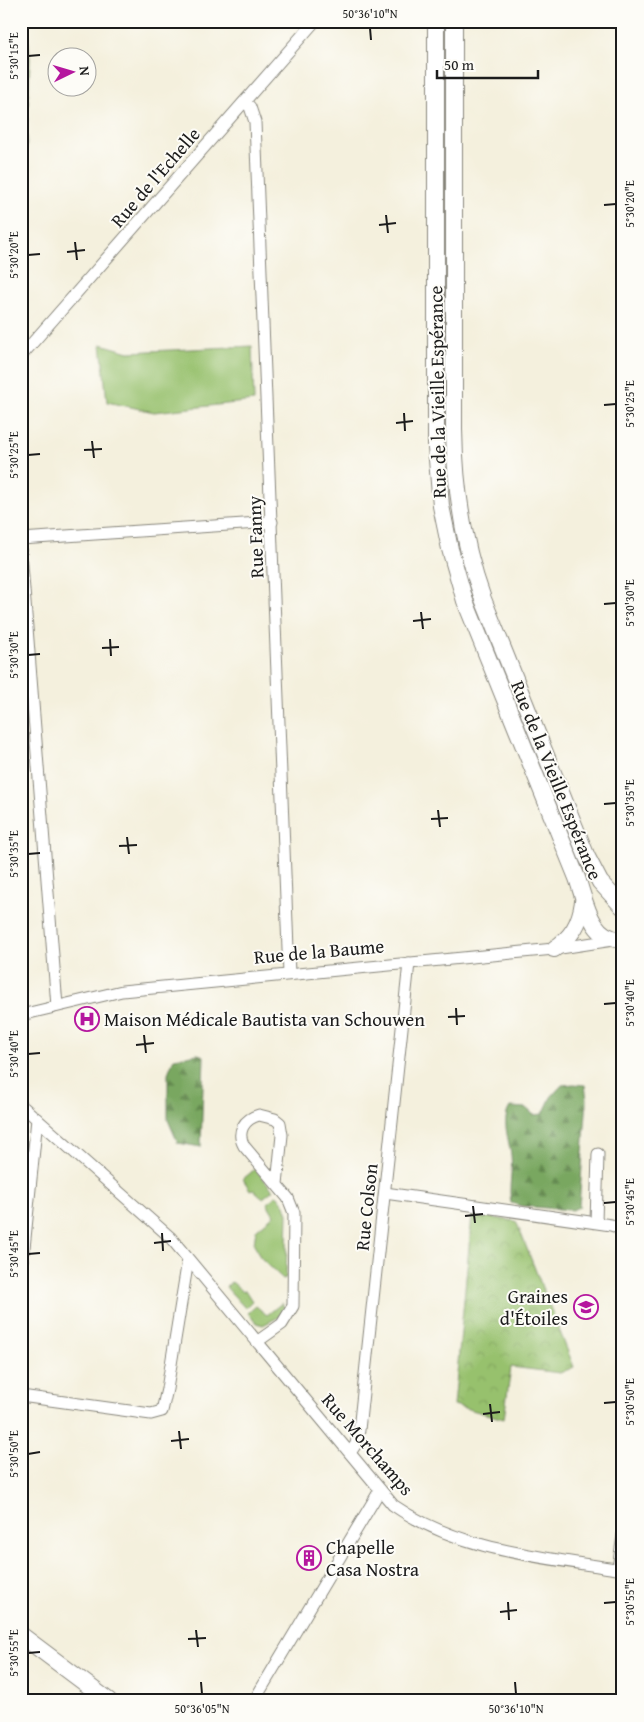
<svg xmlns="http://www.w3.org/2000/svg" width="644" height="1722" font-family="'Gentium Book Plus',serif">
  <style>
    .grass { fill: #97c16d; stroke: #5a6e44 }
    .forest { fill: url(#forest-firs); stroke: #4a623e }
    .park { fill: url(#park-crowns); stroke: #5a6e44 }
    .lines { fill: none; stroke-linecap: round; stroke-linejoin: round }
    .street-casing { stroke: #88867c; stroke-width: 13 }
    .secondary-casing { stroke: #88867c; stroke-width: 18 }
    .street { stroke: #fff; stroke-width: 11 }
    .secondary { stroke: #fff; stroke-width: 16 }
    .ticks { fill: none; stroke: #1c1c1c; stroke-width: 2 }
    .labels { text-anchor: middle; stroke-width: 4; stroke-linejoin: round; paint-order: stroke }
    .street-label { font-size: 19px; fill: #1c1c1c; stroke: #fdfcf7 }
    .poi-label { font-size: 19px; fill: #1c1c1c; stroke: #fdfcf7; text-anchor: start }
    .neatline { fill: none; stroke: #1c1c1c; stroke-width: 2 }
    .ticks-label { font-size: 12px; text-anchor: middle; fill: #1c1c1c }
  </style>
  <defs>
    <pattern id="forest-firs" width="22" height="20" patternUnits="userSpaceOnUse" patternTransform="scale(1.25)"><rect width="22" height="20" fill="#79a760"/><path d="M5 1l3.5 6h-7zM16 11l3.5 6h-7z" fill="#62874e"/></pattern>
    <pattern id="park-crowns" width="20" height="18" patternUnits="userSpaceOnUse" patternTransform="scale(1.25)"><rect width="20" height="18" fill="#97c16d"/><path d="M2 6a3 3 0 1 1 6 0M12 15a3 3 0 1 1 6 0" fill="none" stroke="#82a55e"/></pattern>
  </defs>
  <rect width="100%" height="100%" fill="#fdfcf7"/>
  <filter id="ink" filterUnits="userSpaceOnUse"><feTurbulence type="fractalNoise" baseFrequency=".02" numOctaves="2"/><feDisplacementMap in="SourceGraphic" scale="10" xChannelSelector="R" yChannelSelector="G"/><feConvolveMatrix kernelMatrix="1 2 1 2 8 2 1 2 1" color-interpolation-filters="sRGB"/></filter>
  <filter id="wash" filterUnits="userSpaceOnUse"><feTurbulence type="fractalNoise" baseFrequency=".0096" numOctaves="4" result="noise"/><feDisplacementMap in="SourceGraphic" scale="20" xChannelSelector="R" yChannelSelector="G"/><feGaussianBlur stdDeviation="1.12" result="paint"/><feColorMatrix in="noise" values="0 0 0 0 0 0 0 0 0 0 0 0 0 0 0 0 0 1.4 0 .05"/><feComposite in="paint" operator="in"/></filter>
  <g filter="url(#wash)">
    <rect width="100%" height="100%" fill="#f4f0dd"/>
    <!-- grass -->
    <g class="grass">
      <path d="M 21,21 L 27,21 L 30,59 L 21,290 Z"/>
      <path d="M 101,344 L 129,352 L 252,346 L 254,401 L 154,412 L 107,402 Z"/>
      <path d="M 255,1169 L 273,1190 L 263,1198 L 253,1189 L 250,1190 L 243,1179 Z"/>
      <path d="M 277,1195 L 285,1205 L 288,1214 L 286,1278 L 283,1279 L 260,1257 L 254,1244 L 256,1230 L 274,1215 L 267,1203 Z"/>
      <path d="M 232,1282 L 243,1292 L 245,1290 L 252,1301 L 245,1308 L 226,1287 Z"/>
      <path d="M 282,1303 L 284,1307 L 279,1317 L 263,1325 L 257,1323 L 248,1313 L 256,1306 L 267,1315 Z"/>
    </g>
    <!-- forest -->
    <g class="forest">
      <path d="M 198,1054 L 204,1056 L 201,1147 L 178,1143 L 168,1120 L 168,1073 L 174,1058 Z"/>
      <path d="M 574,1084 L 585,1085 L 587,1099 L 579,1207 L 572,1210 L 521,1206 L 511,1203 C 508,1187 513,1171 511,1155 C 509,1140 501,1120 510,1107 L 526,1108 L 534,1115 L 543,1114 L 551,1097 L 562,1085 Z"/>
    </g>
    <!-- park -->
    <path class="park" d="M 472,1215 L 516,1221 L 574,1367 L 560,1373 L 511,1367 L 504,1419 L 454,1405 Z"/>
  </g>
  <g filter="url(#ink)">
    <g class="lines">
      <defs>
        <g id="street">
          <path d="M 245,102 L 250,107 L 255,122 L 289,974"/>
          <path d="M 21,356 L 315,21"/>
          <path d="M 21,539 L 272,522"/>
          <path d="M 21,552 L 57,1006"/>
          <path d="M 21,1015 L 122,991 L 554,949 L 613,940"/>
          <path d="M 21,1105 L 170,1237 L 393,1505 C 461,1552 544,1557 623,1570"/>
          <path d="M 385,1193 L 611,1225 L 617,1227 L 623,1234"/>
          <path d="M 596,1222 L 598,1154"/>
          <path d="M 21,1278 L 37,1119"/>
          <path d="M 258,1341 L 282,1324 L 293,1306 L 294,1213 L 288,1198 L 244,1146 C 236,1132 244,1119 259,1115 L 275,1119 L 280,1123 L 282,1135 L 277,1184"/>
          <path d="M 21,1396 L 151,1414 L 162,1411 L 167,1389 L 188,1260"/>
          <path d="M 350,1453 L 356,1444 L 359,1430 L 409,963"/>
          <path d="M 618,1569 L 623,1535"/>
          <path d="M 254,1701 L 380,1490"/>
        </g>
        <g id="secondary">
          <path d="M 436,21 L 436,448 L 441,506 L 450,549 L 465,601 L 577,878 C 585,900 591,942 623,939"/>
          <path d="M 454,21 L 454,429 C 455,488 463,544 483,599 L 587,857 L 600,882 L 623,907"/>
          <path d="M 554,949 C 572,937 580,923 583,902"/>
          <path d="M 21,1635 L 109,1701"/>
        </g>
      </defs>
      <!-- street casing -->
      <use href="#street" class="street-casing"/>
      <!-- secondary casing -->
      <use href="#secondary" class="secondary-casing"/>
      <!-- street -->
      <use href="#street" class="street"/>
      <!-- secondary -->
      <use href="#secondary" class="secondary"/>
    </g>
  </g>
  <!-- ticks -->
  <path class="ticks" d="M 370,28 L 371,40M 28,56 L 40,55M 604,205 L 616,204M 386,215 L 388,233M 379,225 L 396,223M 75,242 L 77,260M 67,252 L 85,250M 28,255 L 40,254M 604,405 L 616,404M 404,413 L 405,431M 396,423 L 413,421M 92,441 L 94,458M 84,450 L 102,449M 28,455 L 40,454M 604,604 L 616,603M 421,612 L 423,629M 413,621 L 431,619M 110,639 L 111,656M 102,648 L 119,647M 28,655 L 40,654M 604,804 L 616,803M 438,810 L 440,827M 431,819 L 448,818M 127,837 L 129,854M 119,846 L 137,845M 28,854 L 40,853M 604,1004 L 616,1003M 456,1008 L 457,1025M 448,1017 L 465,1016M 144,1035 L 146,1053M 136,1045 L 154,1043M 28,1054 L 40,1053M 604,1203 L 616,1202M 473,1206 L 475,1223M 465,1216 L 483,1214M 162,1233 L 163,1251M 154,1243 L 171,1241M 28,1254 L 40,1253M 604,1403 L 616,1402M 490,1404 L 492,1422M 483,1414 L 500,1412M 179,1431 L 181,1449M 171,1441 L 189,1439M 28,1454 L 40,1452M 508,1602 L 509,1620M 604,1603 L 616,1602M 500,1612 L 517,1610M 196,1630 L 198,1647M 188,1639 L 206,1638M 28,1653 L 40,1652M 201,1682 L 202,1694M 515,1682 L 516,1694"/>
  <!-- icons -->
  <defs>
    <symbol id="hospital-ring" viewBox="-11 -11 22 22"><circle r="9.5" fill="#fdfcf7" stroke="#b5179e" stroke-width="1.5"/><path d="M-5-5h3v3.5h4V-5h3V5h-3V1.5h-4V5h-3Z" fill="#b5179e"/></symbol>
    <symbol id="school-ring" viewBox="-11 -11 22 22"><circle r="9.5" fill="#fdfcf7" stroke="#b5179e" stroke-width="1.5"/><path d="M0-5L7-2L0 1L-7-2ZM-4 1L0 2.5L4 1V4Q0 6-4 4Z" fill="#b5179e"/></symbol>
    <symbol id="building-ring" viewBox="-11 -11 22 22"><circle r="9.5" fill="#fdfcf7" stroke="#b5179e" stroke-width="1.5"/><path d="M-4-6H4V6H1V3H-1V6H-4ZM-2.5-4.3h1.7v1.8h-1.7ZM.8-4.3h1.7v1.8H.8ZM-2.5-1h1.7V.8h-1.7ZM.8-1h1.7V.8H.8Z" fill="#b5179e"/></symbol>
  </defs>
  <g fill-rule="evenodd">
    <use href="#hospital-ring" x="73" y="1005" width="28" height="28"/>
    <use href="#school-ring" x="572" y="1293" width="28" height="28"/>
    <use href="#building-ring" x="295" y="1544" width="28" height="28"/>
  </g>
  <g class="labels">
    <!-- street labels -->
    <g class="street-label">
      <text transform="translate(155 177) rotate(-49)" y="7">Rue de l'Echelle</text>
      <text transform="translate(437 392) rotate(-91)" y="7">Rue de la Vieille Espérance</text>
      <text transform="translate(255 537) rotate(-92)" y="7">Rue Fanny</text>
      <text transform="translate(557 780) rotate(68)" y="7">Rue de la Vieille Espérance</text>
      <text transform="translate(319 951) rotate(-5)" y="7">Rue de la Baume</text>
      <text transform="translate(366 1207) rotate(-84)" y="7">Rue Colson</text>
      <text transform="translate(368 1444) rotate(49)" y="7">Rue Morchamps</text>
    </g>
    <!-- poi labels -->
    <g class="poi-label">
      <text x="104" y="1026">Maison Médicale Bautista van Schouwen</text>
      <text x="568" y="1303" text-anchor="end">Graines<tspan x="568" dy="22">d'Étoiles</tspan></text>
      <text x="326" y="1554">Chapelle<tspan x="326" dy="22">Casa Nostra</tspan></text>
    </g>
  </g>
  <!-- margin -->
  <rect width="644" height="1722" fill="none" stroke="#fdfcf7" stroke-width="55"/>
  <!-- north arrow -->
  <g transform="translate(72 72) rotate(85)"><circle r="24" fill="#fdfcf7" stroke="#a3a29f"/>
  <path d="M0-4L9 19L0 12L-9 19Z" fill="#b5179e"/>
  <text y="-8" font-size="14" font-weight="bold" text-anchor="middle" fill="#1c1c1c">N</text>
  </g>
  <!-- scale -->
  <path d="M437 70v8h101v-8" fill="none" stroke="#1c1c1c" stroke-width="2.5"/>
  <text x="444" y="70" font-size="15" fill="#1c1c1c" stroke="#fdfcf7" stroke-width="4" paint-order="stroke">50 m</text>
  <rect x="28" y="28" width="588" height="1666" class="neatline"/>
  <g class="ticks-label">
    <text x="370" y="18">50°36'10"N</text>
    <text transform="translate(14 56) rotate(-90)" y="4">5°30'15"E</text>
    <text transform="translate(630 204) rotate(-90)" y="4">5°30'20"E</text>
    <text transform="translate(14 255) rotate(-90)" y="4">5°30'20"E</text>
    <text transform="translate(630 404) rotate(-90)" y="4">5°30'25"E</text>
    <text transform="translate(14 455) rotate(-90)" y="4">5°30'25"E</text>
    <text transform="translate(630 603) rotate(-90)" y="4">5°30'30"E</text>
    <text transform="translate(14 655) rotate(-90)" y="4">5°30'30"E</text>
    <text transform="translate(630 803) rotate(-90)" y="4">5°30'35"E</text>
    <text transform="translate(14 854) rotate(-90)" y="4">5°30'35"E</text>
    <text transform="translate(630 1003) rotate(-90)" y="4">5°30'40"E</text>
    <text transform="translate(14 1054) rotate(-90)" y="4">5°30'40"E</text>
    <text transform="translate(630 1202) rotate(-90)" y="4">5°30'45"E</text>
    <text transform="translate(14 1254) rotate(-90)" y="4">5°30'45"E</text>
    <text transform="translate(630 1402) rotate(-90)" y="4">5°30'50"E</text>
    <text transform="translate(14 1454) rotate(-90)" y="4">5°30'50"E</text>
    <text transform="translate(630 1602) rotate(-90)" y="4">5°30'55"E</text>
    <text transform="translate(14 1653) rotate(-90)" y="4">5°30'55"E</text>
    <text x="202" y="1713">50°36'05"N</text>
    <text x="516" y="1713">50°36'10"N</text>
  </g>
</svg>
